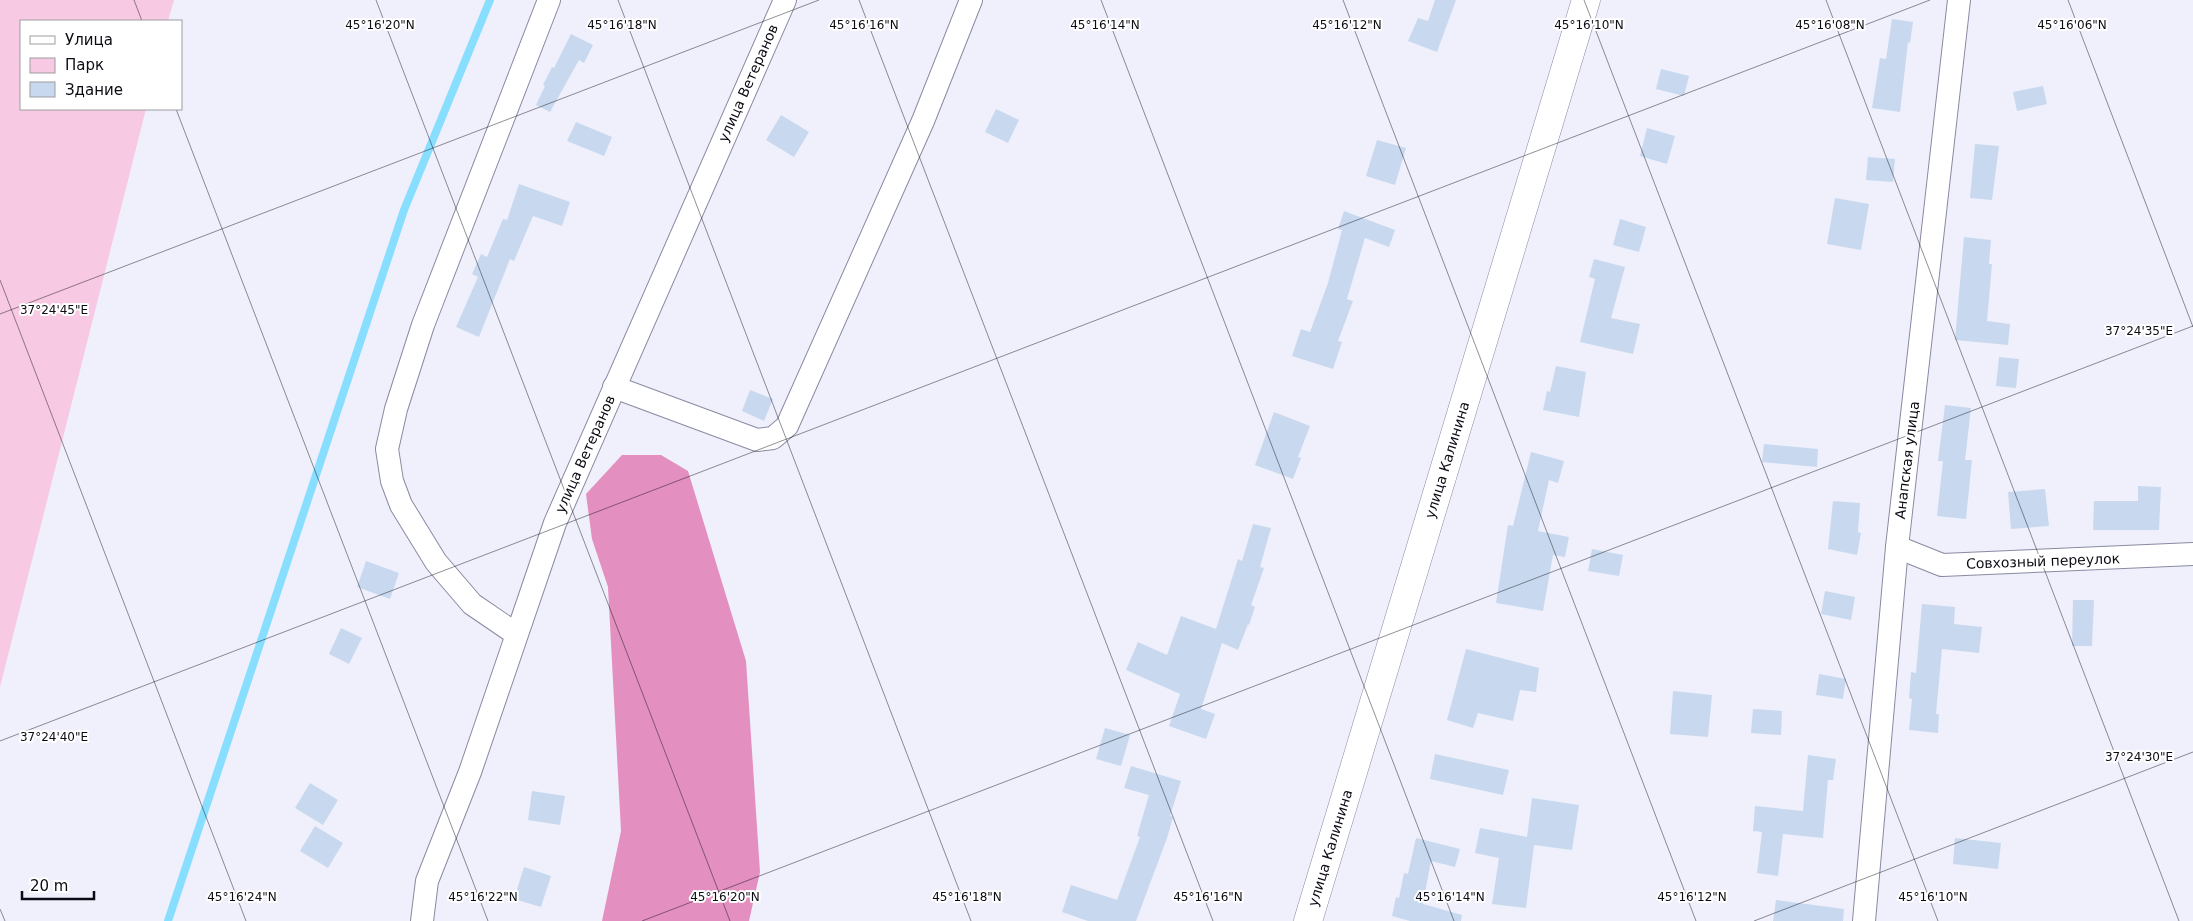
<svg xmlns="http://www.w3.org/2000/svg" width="2193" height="921" font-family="'DejaVu Sans',sans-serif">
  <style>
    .green { fill: #f8c9e2 }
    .forest { fill: #e38fbf }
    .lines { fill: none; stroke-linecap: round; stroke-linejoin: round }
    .stream { stroke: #88defe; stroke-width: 8 }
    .building { fill: #c8d9ef }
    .minor-casing { stroke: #898aa2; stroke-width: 24 }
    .secondary-casing { stroke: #898aa2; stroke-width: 29 }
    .minor { stroke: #fff; stroke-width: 22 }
    .secondary { stroke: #fff; stroke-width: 28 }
    .ticks { fill: none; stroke: #0b0b14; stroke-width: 1; stroke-opacity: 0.45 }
    .labels { text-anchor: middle; stroke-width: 4; stroke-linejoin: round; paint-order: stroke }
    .street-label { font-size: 14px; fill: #0b0b14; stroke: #fff }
    .ticks-label { font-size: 12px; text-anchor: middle; fill: #0b0b14; stroke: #fff; stroke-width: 4; stroke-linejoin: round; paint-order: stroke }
  </style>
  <rect width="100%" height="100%" fill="#eff0fb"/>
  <!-- green -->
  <path class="green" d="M 0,0 L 174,0 L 168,21 L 21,21 L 21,109 L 146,109 L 0,687 Z"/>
  <!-- forest -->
  <path class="forest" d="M 622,455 L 661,455 L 688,471 L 746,661 L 760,872 L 749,921 L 602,921 L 621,831 L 608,587 L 592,539 L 586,494 Z"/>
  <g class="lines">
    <!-- stream -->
    <path class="stream" d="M 168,921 L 404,210 L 490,0"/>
  </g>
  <!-- building -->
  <g class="building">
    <path d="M 1435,0 L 1456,0 L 1437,52 L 1408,41 L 1418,18 L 1428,21 Z"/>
    <path d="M 1892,19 L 1913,22 L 1910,43 L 1908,42 L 1900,112 L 1872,108 L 1880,58 L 1886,59 Z"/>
    <path d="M 571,34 L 593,45 L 584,63 L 579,60 L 550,112 L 536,105 L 545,86 L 543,85 L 552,67 L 554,68 Z"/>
    <path d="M 1661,69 L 1689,76 L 1684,96 L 1656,89 Z"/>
    <path d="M 2043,86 L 2047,104 L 2017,111 L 2013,92 Z"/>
    <path d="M 996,109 L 1019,120 L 1008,143 L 985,132 Z"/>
    <path d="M 781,115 L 809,132 L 794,157 L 766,140 Z"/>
    <path d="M 576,122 L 612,137 L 604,156 L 567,141 Z"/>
    <path d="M 1647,128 L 1675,136 L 1667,164 L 1640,156 Z"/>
    <path d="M 1377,140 L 1406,148 L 1395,185 L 1366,176 Z"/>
    <path d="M 1975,144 L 1999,146 L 1992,200 L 1970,198 Z"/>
    <path d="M 1868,157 L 1895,159 L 1893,182 L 1866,180 Z"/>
    <path d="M 519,184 L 570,202 L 562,226 L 533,216 L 514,261 L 510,259 L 479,337 L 456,327 L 478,277 L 472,274 L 481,254 L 487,257 L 503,219 L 507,220 Z"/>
    <path d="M 1835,198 L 1869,204 L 1861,250 L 1827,244 Z"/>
    <path d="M 1344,211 L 1395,230 L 1389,247 L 1365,238 L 1347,299 L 1353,301 L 1338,341 L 1342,342 L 1333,369 L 1292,356 L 1301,329 L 1310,332 L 1328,283 L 1342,230 L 1338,229 Z"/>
    <path d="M 1620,219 L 1646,227 L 1639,252 L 1613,245 Z"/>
    <path d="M 1964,237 L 1991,240 L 1989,264 L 1992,264 L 1987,321 L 2010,324 L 2008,345 L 1955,340 Z"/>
    <path d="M 1594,259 L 1625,267 L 1611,318 L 1640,324 L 1633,354 L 1580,342 L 1595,279 L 1589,277 Z"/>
    <path d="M 1999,357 L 2019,359 L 2016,388 L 1996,386 Z"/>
    <path d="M 1556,366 L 1586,372 L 1579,417 L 1543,410 L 1547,391 L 1550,392 Z"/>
    <path d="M 750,390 L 773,399 L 764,421 L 742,411 Z"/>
    <path d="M 1945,405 L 1971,408 L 1965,460 L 1972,460 L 1966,519 L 1937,516 L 1943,461 L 1938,461 Z"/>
    <path d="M 1274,412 L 1310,426 L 1298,457 L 1301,458 L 1293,479 L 1255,465 Z"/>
    <path d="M 1764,444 L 1818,449 L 1817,467 L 1762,462 Z"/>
    <path d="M 1531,452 L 1564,461 L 1558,483 L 1549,480 L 1538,531 L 1569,537 L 1565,557 L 1553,555 L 1543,611 L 1496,603 L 1508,525 L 1513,526 Z"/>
    <path d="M 2138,486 L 2161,487 L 2159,530 L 2093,530 L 2094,501 L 2138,501 Z"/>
    <path d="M 2045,489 L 2049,526 L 2011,529 L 2008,492 Z"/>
    <path d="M 1833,501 L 1860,503 L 1858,532 L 1861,533 L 1857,555 L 1828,549 Z"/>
    <path d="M 1253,524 L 1271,528 L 1260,567 L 1264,568 L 1251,605 L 1255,607 L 1249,625 L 1248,624 L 1238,650 L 1222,643 L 1201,709 L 1215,714 L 1206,739 L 1169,726 L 1180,694 L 1126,670 L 1138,642 L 1167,655 L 1181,616 L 1216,629 L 1238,559 L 1242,561 Z"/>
    <path d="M 1592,549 L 1623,555 L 1619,576 L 1588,571 Z"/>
    <path d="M 366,561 L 399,573 L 390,599 L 357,587 Z"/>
    <path d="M 1825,591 L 1855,597 L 1851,620 L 1821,614 Z"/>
    <path d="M 2073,600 L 2094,600 L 2092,646 L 2072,646 Z"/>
    <path d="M 1922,604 L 1955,607 L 1954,624 L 1982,627 L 1979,653 L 1942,649 L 1936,714 L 1939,714 L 1938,733 L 1909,730 L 1912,699 L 1909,698 L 1911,672 L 1916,673 Z"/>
    <path d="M 341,628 L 362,638 L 349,664 L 329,654 Z"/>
    <path d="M 1466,649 L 1539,668 L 1536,692 L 1520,690 L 1513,721 L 1478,713 L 1473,728 L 1447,720 Z"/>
    <path d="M 1819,674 L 1846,679 L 1843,699 L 1816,695 Z"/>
    <path d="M 1673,691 L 1712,695 L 1708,737 L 1670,734 Z"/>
    <path d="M 1753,709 L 1782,711 L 1781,735 L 1751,733 Z"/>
    <path d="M 1105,728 L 1130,735 L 1121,766 L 1096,759 Z"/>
    <path d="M 1435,754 L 1509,770 L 1503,795 L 1430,779 Z"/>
    <path d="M 1808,755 L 1836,759 L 1833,780 L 1828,780 L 1823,838 L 1783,834 L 1778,876 L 1757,873 L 1762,832 L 1753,831 L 1755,806 L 1803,811 Z"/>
    <path d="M 1131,766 L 1181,781 L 1170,816 L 1173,817 L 1167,838 L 1136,921 L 1088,921 L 1062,912 L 1071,885 L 1117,900 L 1140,837 L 1137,836 L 1149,795 L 1124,788 Z"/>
    <path d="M 310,783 L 338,800 L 323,825 L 295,808 Z"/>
    <path d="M 532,791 L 565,796 L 560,825 L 528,820 Z"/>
    <path d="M 1532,798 L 1579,805 L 1572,850 L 1534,845 L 1526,908 L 1492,904 L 1499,858 L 1475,853 L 1480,828 L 1527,837 Z"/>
    <path d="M 315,826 L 343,843 L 328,868 L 300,851 Z"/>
    <path d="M 1416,838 L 1460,849 L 1455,867 L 1431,861 L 1423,904 L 1462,915 L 1461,921 L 1410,921 L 1392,916 L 1396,897 L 1399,898 L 1404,873 L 1408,874 Z"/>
    <path d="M 1955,838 L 2001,843 L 1998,869 L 1953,864 Z"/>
    <path d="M 524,867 L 551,876 L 541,907 L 514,899 Z"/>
    <path d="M 1776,900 L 1844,909 L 1843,921 L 1773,921 Z"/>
  </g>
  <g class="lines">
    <defs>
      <g id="minor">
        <path d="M 614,387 L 757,440 L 773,438 L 787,426 L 923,121 L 971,0"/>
        <path d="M 1897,547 L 1942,565 L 2193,554"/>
        <path d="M 516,634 L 472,604 L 436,562 L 401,505 L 392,481 L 387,449 L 396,409 L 423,325 L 549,0"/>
        <path d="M 422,921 L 427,881 L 470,772 L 555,523 L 785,0"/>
        <path d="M 1864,921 L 1897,547 L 1959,0"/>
      </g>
      <path id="secondary" d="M 1308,921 L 1586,0"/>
    </defs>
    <!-- minor casing -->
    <use href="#minor" class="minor-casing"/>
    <!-- secondary casing -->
    <use href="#secondary" class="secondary-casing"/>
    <!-- minor -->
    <use href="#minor" class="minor"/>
    <!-- secondary -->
    <use href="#secondary" class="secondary"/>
  </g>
  <!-- ticks -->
  <path class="ticks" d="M 134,0 L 142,21M 376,0 L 730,921M 618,0 L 971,921M 859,0 L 1213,921M 1101,0 L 1454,921M 1343,0 L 1696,921M 1584,0 L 1938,921M 1826,0 L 2179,921M 2068,0 L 2193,327M 176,109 L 488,921M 0,280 L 246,921M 0,314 L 819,0M 0,741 L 1930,0M 0,909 L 5,921M 642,921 L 2193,326M 1754,921 L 2193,752"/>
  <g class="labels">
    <!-- street labels -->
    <g class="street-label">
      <text transform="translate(748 83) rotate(-66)" y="5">улица Ветеранов</text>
      <text transform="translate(585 454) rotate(-66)" y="5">улица Ветеранов</text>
      <text transform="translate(1447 460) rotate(-73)" y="5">улица Калинина</text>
      <text transform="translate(1907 460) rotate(-83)" y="5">Анапская улица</text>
      <text transform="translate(2043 561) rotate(-2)" y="5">Совхозный переулок</text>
      <text transform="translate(1330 848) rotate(-73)" y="5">улица Калинина</text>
    </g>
  </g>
  <g class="ticks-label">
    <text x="2072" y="29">45°16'06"N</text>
    <text x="380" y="29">45°16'20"N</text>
    <text x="622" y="29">45°16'18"N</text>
    <text x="864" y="29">45°16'16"N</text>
    <text x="1105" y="29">45°16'14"N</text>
    <text x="1347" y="29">45°16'12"N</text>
    <text x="1589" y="29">45°16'10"N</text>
    <text x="1830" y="29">45°16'08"N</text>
    <text x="54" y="314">37°24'45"E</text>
    <text x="2139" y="335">37°24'35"E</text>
    <text x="54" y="741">37°24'40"E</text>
    <text x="2139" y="761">37°24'30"E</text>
    <text x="242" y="901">45°16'24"N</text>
    <text x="483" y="901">45°16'22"N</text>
    <text x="725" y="901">45°16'20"N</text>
    <text x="967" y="901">45°16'18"N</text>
    <text x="1208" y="901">45°16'16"N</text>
    <text x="1450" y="901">45°16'14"N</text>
    <text x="1692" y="901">45°16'12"N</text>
    <text x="1933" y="901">45°16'10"N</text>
  </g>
  <!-- legend -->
  <rect x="20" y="20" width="162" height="90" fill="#ffffff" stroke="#9d9da1"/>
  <rect x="30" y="36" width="25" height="8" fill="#ffffff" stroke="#9d9da1"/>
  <text x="65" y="45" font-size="15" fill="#0b0b14">Улица</text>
  <rect x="30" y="58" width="25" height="15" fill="#f8c9e2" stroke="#9d9da1"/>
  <text x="65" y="70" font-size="15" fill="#0b0b14">Парк</text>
  <rect x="30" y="82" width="25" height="15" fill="#c8d9ef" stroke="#9d9da1"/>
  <text x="65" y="95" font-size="15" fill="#0b0b14">Здание</text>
  <!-- scale -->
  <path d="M22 891v8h72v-8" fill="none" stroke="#0b0b14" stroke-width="2.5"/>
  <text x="30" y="891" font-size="15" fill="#0b0b14" stroke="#ffffff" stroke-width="4" paint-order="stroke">20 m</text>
</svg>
